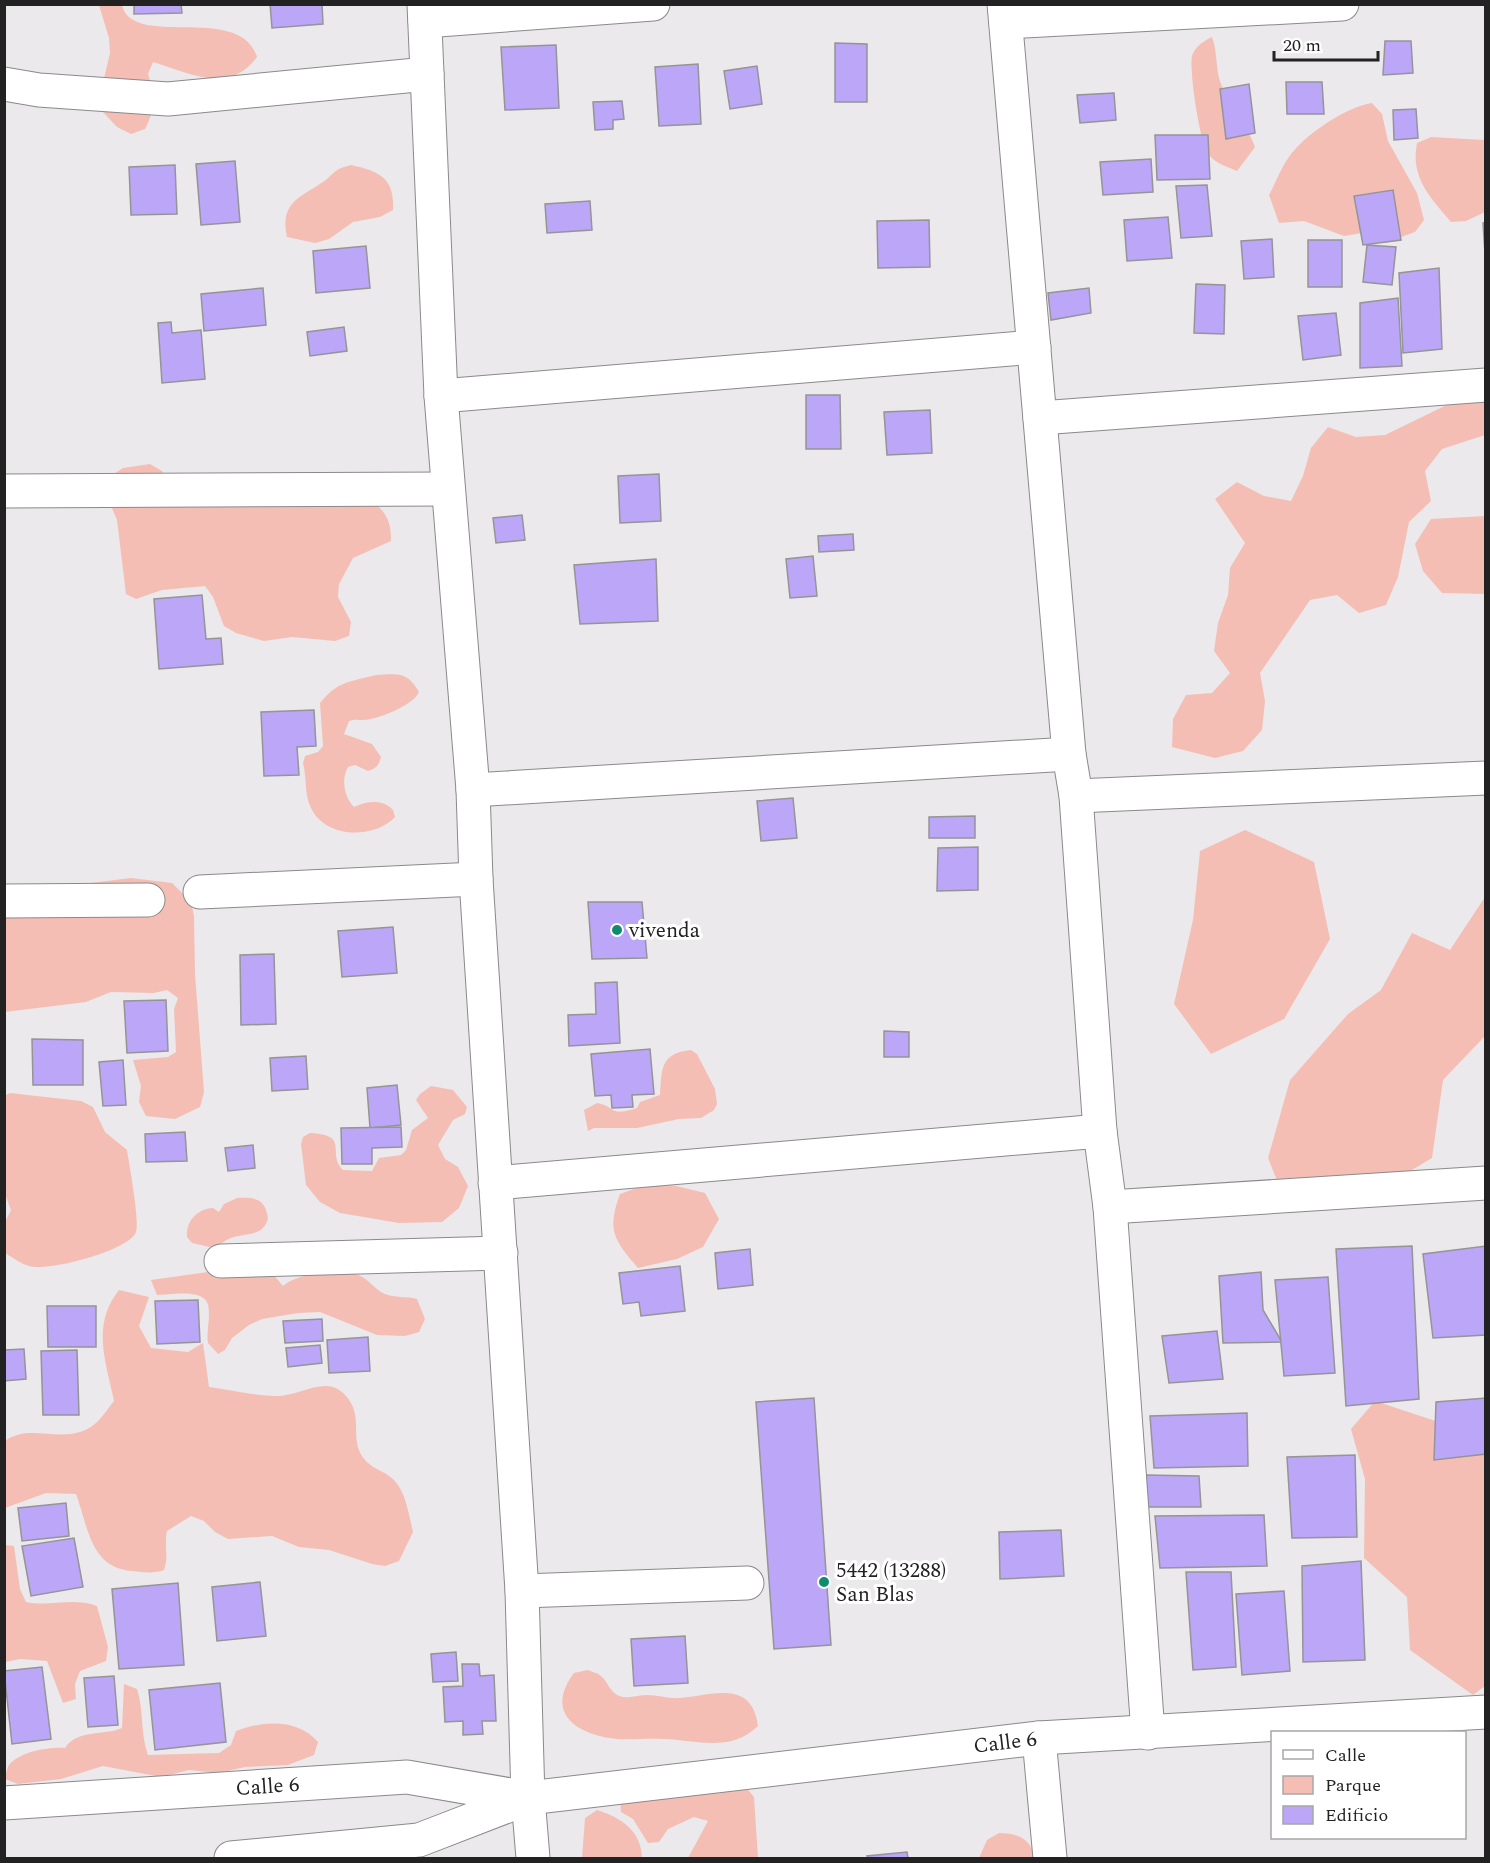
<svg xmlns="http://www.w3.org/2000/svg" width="1490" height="1863" font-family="Spectral,serif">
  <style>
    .green { fill: #f5beb5 }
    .building { fill: #bba6f7; stroke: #959497; stroke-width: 1.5 }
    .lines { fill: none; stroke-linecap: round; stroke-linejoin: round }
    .minor-casing { stroke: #8b898b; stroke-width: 35 }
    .minor { stroke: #fff; stroke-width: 33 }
    .poi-dot { fill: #0f8b6e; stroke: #fff; stroke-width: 2 }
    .labels { text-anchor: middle; stroke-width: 6; stroke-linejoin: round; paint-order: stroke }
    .poi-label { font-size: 21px; fill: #232223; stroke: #fff; text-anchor: start }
    .street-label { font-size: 21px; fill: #232223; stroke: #fff }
  </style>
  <rect width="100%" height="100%" fill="#ebe9eb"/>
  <!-- green -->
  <g class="green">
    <path d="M 99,5 L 122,5 C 132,50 240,2 257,57 C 230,95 189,73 153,62 L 148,74 C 155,94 155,111 145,129 L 131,134 L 117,127 L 103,112 L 103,83 L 110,53 L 109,38 Z"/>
    <path d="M 1212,37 C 1218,52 1215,69 1221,84 C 1230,107 1247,124 1255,147 L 1237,171 C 1228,167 1216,164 1209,155 C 1200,145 1189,70 1192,56 C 1195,46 1204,41 1212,37 Z"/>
    <path d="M 1372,103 L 1382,114 L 1388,141 L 1417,193 L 1424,220 L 1415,232 L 1401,237 L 1374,231 L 1344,236 L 1304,221 L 1279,223 L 1269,195 C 1276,182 1281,168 1289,157 C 1304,135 1346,107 1372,103 Z"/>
    <path d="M 1431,137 L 1485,140 L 1485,212 L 1466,221 L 1451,222 C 1431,198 1410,178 1417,143 Z"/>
    <path d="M 351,165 C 379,171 395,178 393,210 L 380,217 L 353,222 L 329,239 L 315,243 L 287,237 C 279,199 304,197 327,179 C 337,170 336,169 351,165 Z"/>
    <path d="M 1485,396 L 1485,435 L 1442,449 L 1425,471 L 1431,501 L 1409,522 L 1398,577 L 1386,605 L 1359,613 L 1337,595 L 1310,600 L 1260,673 L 1265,701 L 1262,730 L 1243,751 L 1215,758 L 1172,747 L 1173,719 L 1186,695 L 1212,693 L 1230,673 L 1214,651 L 1218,623 L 1228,595 L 1230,568 L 1245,543 L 1215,499 L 1237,482 L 1264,496 L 1291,501 L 1303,476 L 1311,448 L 1328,427 L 1356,437 L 1385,435 L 1463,397 Z"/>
    <path d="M 150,464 L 162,471 L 168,483 L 377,505 C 389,517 391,525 391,541 L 353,558 L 339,584 L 338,597 L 351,622 L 349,636 L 335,641 L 292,637 L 264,641 L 236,633 L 224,626 L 213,597 L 205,586 L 162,590 L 136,599 L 126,594 L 117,520 L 111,506 L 111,476 L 123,468 Z"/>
    <path d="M 1485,516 L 1485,594 L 1442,593 L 1423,571 L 1415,544 L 1431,519 Z"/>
    <path d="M 376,675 C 398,674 407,671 419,692 C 414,705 377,720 363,720 C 357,720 355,719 349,721 L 344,734 L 372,744 L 381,757 C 379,765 376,769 368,771 L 355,765 L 348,767 C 341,779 344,797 354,807 C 367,801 383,799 393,810 L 395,817 C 373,840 325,838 311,808 C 304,794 307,778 303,763 L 305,756 L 318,752 L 323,746 L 320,703 C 338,681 349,682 376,675 Z"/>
    <path d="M 1245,830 L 1314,862 L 1330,939 L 1284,1019 L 1211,1054 L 1174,1004 L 1193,920 L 1200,851 Z"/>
    <path d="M 131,878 L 172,883 L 191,902 L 194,916 L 195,974 L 204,1092 L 200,1107 L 175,1119 L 146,1116 L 139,1102 L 141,1086 L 133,1060 L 168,1057 L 176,1052 L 174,1009 L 178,998 L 167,990 L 154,993 L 111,992 L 86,1002 L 5,1012 L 4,898 L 59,887 Z"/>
    <path d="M 1485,897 L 1485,1036 L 1443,1080 L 1432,1158 L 1350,1207 L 1290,1213 L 1268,1158 L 1290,1080 L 1348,1014 L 1381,990 L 1412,933 L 1450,950 Z"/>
    <path d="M 691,1050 L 697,1054 L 715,1089 L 717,1104 L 714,1110 L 701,1118 L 679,1119 L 637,1128 L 594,1128 L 588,1131 L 584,1110 L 597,1103 C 617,1107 609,1117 637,1108 L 640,1102 L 660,1095 C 662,1071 659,1053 691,1050 Z"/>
    <path d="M 431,1086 L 453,1090 L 467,1107 L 465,1114 L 453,1120 L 438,1145 L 445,1159 L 458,1167 L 468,1186 L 459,1208 L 442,1222 L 399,1223 L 340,1213 L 320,1202 L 306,1185 L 301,1144 L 303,1137 L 310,1133 C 351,1135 326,1153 343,1170 L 372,1171 L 379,1158 L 401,1155 L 406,1150 L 412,1130 L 428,1118 L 416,1100 L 420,1094 Z"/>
    <path d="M 10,1093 L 81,1101 L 93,1107 L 105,1132 L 127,1150 C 129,1163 140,1223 136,1232 C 129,1251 47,1272 29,1266 C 21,1264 12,1257 5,1253 L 5,1222 L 11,1210 L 5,1194 L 4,1096 Z"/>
    <path d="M 648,1184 L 676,1186 L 705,1193 L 719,1219 L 703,1247 L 677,1259 L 638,1268 C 613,1239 607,1230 620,1194 Z"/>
    <path d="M 237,1198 C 256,1197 265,1199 268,1218 C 264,1237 245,1233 231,1238 C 225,1240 220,1245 214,1248 L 192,1243 L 187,1237 C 186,1221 197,1209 213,1208 L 219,1212 L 224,1204 Z"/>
    <path d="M 208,1272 L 272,1273 L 283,1286 C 298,1273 339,1268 358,1275 C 369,1279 375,1290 385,1294 C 395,1298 406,1296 417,1299 L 425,1319 L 419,1332 L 405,1336 L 377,1335 L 320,1312 L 298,1313 L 262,1319 L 249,1325 L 232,1338 L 225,1350 L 218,1354 L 208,1343 C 206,1331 211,1317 208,1305 C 204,1288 171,1295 157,1295 L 151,1280 Z"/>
    <path d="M 119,1290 L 149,1297 L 139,1326 L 151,1348 L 188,1352 L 203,1343 L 209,1387 C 230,1390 252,1395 273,1396 C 302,1398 331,1368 351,1403 C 361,1421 351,1439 362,1456 C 370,1469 384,1470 394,1480 C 406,1492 409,1516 413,1532 L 399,1561 L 385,1566 L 372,1564 L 329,1550 L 299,1547 L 272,1536 L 228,1539 L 215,1532 L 204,1521 L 191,1516 L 167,1531 C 164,1546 169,1556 164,1570 C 152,1574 144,1572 132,1571 C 90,1568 88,1526 76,1494 L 46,1493 L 5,1508 L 5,1441 C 32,1421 67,1448 96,1423 C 103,1417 108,1408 114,1401 C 106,1362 91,1325 119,1290 Z"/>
    <path d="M 1375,1401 L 1469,1432 L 1485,1433 L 1485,1686 L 1473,1695 L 1410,1650 L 1407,1597 L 1364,1558 L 1365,1479 L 1351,1429 Z"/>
    <path d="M 5,1545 L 14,1546 L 20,1589 L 26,1602 C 50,1607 73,1597 97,1606 L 108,1647 L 106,1661 L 80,1671 L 75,1684 L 76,1699 L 63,1703 L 47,1661 L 20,1659 L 5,1662 Z"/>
    <path d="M 588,1670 C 592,1672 598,1673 601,1676 C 609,1683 611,1696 624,1697 C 632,1698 640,1695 647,1695 C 658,1695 669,1699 680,1698 C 713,1695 752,1679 758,1726 C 731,1753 696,1740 663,1739 C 647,1738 632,1740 617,1739 C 577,1735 544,1713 574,1673 Z"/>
    <path d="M 124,1684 L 137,1689 C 144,1710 140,1733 148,1755 L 219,1753 L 231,1745 L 236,1731 C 263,1721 297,1718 318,1742 L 314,1755 L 288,1765 L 245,1767 L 218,1773 L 189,1770 L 161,1777 L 103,1766 L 61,1779 L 18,1784 L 5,1779 C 6,1775 7,1768 9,1765 C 21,1751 49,1747 65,1748 C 77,1729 104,1736 122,1728 Z"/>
    <path d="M 744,1785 L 754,1797 L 758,1858 L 688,1858 L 708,1821 L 694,1817 L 668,1829 L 659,1842 L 648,1843 L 633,1819 L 621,1812 L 620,1798 Z"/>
    <path d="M 597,1810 C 622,1818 641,1831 642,1858 L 582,1858 L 585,1818 Z"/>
    <path d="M 999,1833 C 1018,1833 1031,1839 1035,1858 L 979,1858 L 987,1840 Z"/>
  </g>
  <!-- building -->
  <g class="building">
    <path d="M 134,4 L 181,4 L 182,13 L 134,14 Z"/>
    <path d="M 270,4 L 322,4 L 323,24 L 272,28 Z"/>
    <path d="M 1385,41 L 1411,41 L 1413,73 L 1383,75 Z"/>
    <path d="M 835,43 L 867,44 L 867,102 L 835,102 Z"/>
    <path d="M 556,45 L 559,108 L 505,110 L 501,47 Z"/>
    <path d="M 698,64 L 701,124 L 659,126 L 655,67 Z"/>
    <path d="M 757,66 L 762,104 L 730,109 L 724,71 Z"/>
    <path d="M 1286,82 L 1322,82 L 1324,114 L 1287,114 Z"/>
    <path d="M 1249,84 L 1255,133 L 1226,139 L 1220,89 Z"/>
    <path d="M 1114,93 L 1116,120 L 1080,123 L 1077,95 Z"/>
    <path d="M 622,101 L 624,119 L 613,120 L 613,129 L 595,130 L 593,102 Z"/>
    <path d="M 1416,109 L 1418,138 L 1394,140 L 1393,110 Z"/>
    <path d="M 1155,135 L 1208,135 L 1210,179 L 1157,180 Z"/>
    <path d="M 1151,159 L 1153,192 L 1103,195 L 1100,162 Z"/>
    <path d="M 235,161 L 240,222 L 201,225 L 196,164 Z"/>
    <path d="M 175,165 L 177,214 L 131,215 L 129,167 Z"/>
    <path d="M 1207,185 L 1212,236 L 1181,238 L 1176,186 Z"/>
    <path d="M 1393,190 L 1401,240 L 1363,245 L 1354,196 Z"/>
    <path d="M 590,201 L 592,230 L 547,233 L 545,204 Z"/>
    <path d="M 1168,217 L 1172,258 L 1127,261 L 1124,220 Z"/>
    <path d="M 929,220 L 930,267 L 878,268 L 877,221 Z"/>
    <path d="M 1486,222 L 1486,269 L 1483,223 Z"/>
    <path d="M 1272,239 L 1274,277 L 1244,279 L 1241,241 Z"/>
    <rect x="1308" y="240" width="34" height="47"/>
    <path d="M 1367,245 L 1396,247 L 1392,285 L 1363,282 Z"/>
    <path d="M 366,246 L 370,288 L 316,293 L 313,251 Z"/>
    <path d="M 1439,268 L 1442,349 L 1403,353 L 1399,273 Z"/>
    <path d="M 1196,284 L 1225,285 L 1224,334 L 1194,333 Z"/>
    <path d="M 263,288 L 266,325 L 204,331 L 201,294 Z"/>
    <path d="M 1089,288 L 1091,313 L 1051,320 L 1048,293 Z"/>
    <path d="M 1398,298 L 1402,366 L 1360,368 L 1360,303 Z"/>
    <path d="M 1336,313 L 1341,355 L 1303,360 L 1298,316 Z"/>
    <path d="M 171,322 L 172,333 L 201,330 L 205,379 L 162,383 L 158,323 Z"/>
    <path d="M 344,327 L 347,351 L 310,356 L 307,332 Z"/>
    <path d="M 806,395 L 840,395 L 841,449 L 806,449 Z"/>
    <path d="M 930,410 L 932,453 L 887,455 L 884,412 Z"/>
    <path d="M 659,474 L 661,521 L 620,523 L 618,476 Z"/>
    <path d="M 522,515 L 525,540 L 496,543 L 493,518 Z"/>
    <path d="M 853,534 L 854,550 L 819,552 L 818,536 Z"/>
    <path d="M 813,556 L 817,596 L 790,598 L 786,559 Z"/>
    <path d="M 656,559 L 658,621 L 580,624 L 574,565 Z"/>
    <path d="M 202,595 L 206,639 L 221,638 L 223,664 L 159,669 L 154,599 Z"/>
    <path d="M 314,710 L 316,746 L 297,747 L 299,775 L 264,776 L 261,712 Z"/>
    <path d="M 793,798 L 797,838 L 761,841 L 757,801 Z"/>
    <path d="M 975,816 L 975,838 L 929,838 L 929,817 Z"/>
    <path d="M 978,847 L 978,890 L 937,891 L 938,848 Z"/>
    <path d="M 588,902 L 642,902 L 647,958 L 592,959 Z"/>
    <path d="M 393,927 L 397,973 L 342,977 L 338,931 Z"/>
    <path d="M 274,954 L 276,1024 L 241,1025 L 240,955 Z"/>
    <path d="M 617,982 L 620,1043 L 569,1046 L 568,1015 L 596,1014 L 595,983 Z"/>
    <path d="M 166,1000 L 168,1051 L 127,1053 L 124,1001 Z"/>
    <path d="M 884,1031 L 909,1032 L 909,1057 L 884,1057 Z"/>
    <path d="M 32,1039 L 83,1040 L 83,1085 L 33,1085 Z"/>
    <path d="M 650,1049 L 654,1094 L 632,1095 L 633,1107 L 612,1108 L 611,1095 L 595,1096 L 591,1054 Z"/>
    <path d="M 306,1056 L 308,1089 L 272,1091 L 270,1058 Z"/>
    <path d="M 123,1060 L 126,1105 L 103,1106 L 99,1062 Z"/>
    <path d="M 397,1085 L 401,1125 L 370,1128 L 367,1088 Z"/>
    <path d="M 401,1127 L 402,1147 L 372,1148 L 372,1164 L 342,1164 L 341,1128 Z"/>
    <path d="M 185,1132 L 187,1161 L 146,1162 L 145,1134 Z"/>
    <path d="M 253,1145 L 255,1168 L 228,1171 L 225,1148 Z"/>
    <path d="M 1412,1246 L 1419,1399 L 1346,1406 L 1336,1249 Z"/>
    <path d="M 1486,1246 L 1486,1335 L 1433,1338 L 1423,1254 Z"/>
    <path d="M 750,1249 L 753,1285 L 718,1289 L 715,1253 Z"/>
    <path d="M 680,1266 L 685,1311 L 641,1316 L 639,1302 L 623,1304 L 619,1273 Z"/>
    <path d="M 1261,1272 L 1263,1310 L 1282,1342 L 1223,1343 L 1219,1276 Z"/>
    <path d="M 1328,1277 L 1335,1373 L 1284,1376 L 1275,1280 Z"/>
    <path d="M 198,1300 L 200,1342 L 157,1344 L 155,1301 Z"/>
    <path d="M 47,1306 L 96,1306 L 96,1347 L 48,1347 Z"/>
    <path d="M 322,1319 L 323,1341 L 285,1343 L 283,1321 Z"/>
    <path d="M 1217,1331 L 1223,1379 L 1169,1383 L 1162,1336 Z"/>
    <path d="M 368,1337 L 370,1371 L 329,1373 L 327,1340 Z"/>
    <path d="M 320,1345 L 322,1363 L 288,1367 L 286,1348 Z"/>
    <path d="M 24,1349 L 26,1379 L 4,1381 L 4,1350 Z"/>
    <path d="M 77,1350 L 79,1415 L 43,1415 L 41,1351 Z"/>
    <path d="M 814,1398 L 831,1645 L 774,1649 L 756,1402 Z"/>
    <path d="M 1486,1398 L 1486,1454 L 1434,1460 L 1436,1402 Z"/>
    <path d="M 1247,1413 L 1248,1466 L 1154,1468 L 1150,1416 Z"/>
    <path d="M 1355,1455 L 1357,1537 L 1292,1538 L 1287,1457 Z"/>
    <path d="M 1145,1475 L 1199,1476 L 1201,1507 L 1146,1507 Z"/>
    <path d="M 66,1503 L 69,1536 L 22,1541 L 18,1508 Z"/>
    <path d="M 1264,1515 L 1267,1566 L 1160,1568 L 1155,1516 Z"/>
    <path d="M 1061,1530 L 1064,1576 L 1000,1579 L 999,1532 Z"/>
    <path d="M 74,1538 L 83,1587 L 31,1596 L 22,1546 Z"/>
    <path d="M 1361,1561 L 1365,1660 L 1303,1662 L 1302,1566 Z"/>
    <path d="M 1186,1572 L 1231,1572 L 1236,1667 L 1193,1670 Z"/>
    <path d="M 260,1582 L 266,1636 L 217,1641 L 212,1587 Z"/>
    <path d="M 178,1583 L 184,1665 L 119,1669 L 112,1589 Z"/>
    <path d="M 1284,1591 L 1290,1671 L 1242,1675 L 1236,1594 Z"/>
    <path d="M 685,1636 L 688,1683 L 634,1686 L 631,1639 Z"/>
    <path d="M 456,1652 L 458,1681 L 433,1682 L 431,1654 Z"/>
    <path d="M 462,1664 L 479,1664 L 480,1676 L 494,1675 L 496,1721 L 482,1721 L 483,1734 L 463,1735 L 463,1721 L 445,1722 L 443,1687 L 463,1686 Z"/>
    <path d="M 42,1667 L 51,1739 L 12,1744 L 4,1671 Z"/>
    <path d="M 114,1676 L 118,1725 L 88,1727 L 84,1678 Z"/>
    <path d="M 220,1683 L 226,1742 L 155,1750 L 149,1690 Z"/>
    <path d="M 907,1852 L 908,1858 L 868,1858 L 867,1856 Z"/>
  </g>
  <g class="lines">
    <defs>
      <g id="minor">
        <path d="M 424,4 L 441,396 L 473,790 L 476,879 L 522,1591 L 528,1798 L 533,1858"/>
        <path d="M 1004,4 L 1069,754 L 1076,796 L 1100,1131 L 1110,1207 L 1148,1733"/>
        <path d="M 425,21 L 653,4"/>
        <path d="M 1006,22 L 1342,4"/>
        <path d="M 4,84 L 39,90 L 168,99 L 427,74"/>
        <path d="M 441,396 L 1034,347"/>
        <path d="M 1040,418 L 1486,385"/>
        <path d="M 4,491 L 448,489"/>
        <path d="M 473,790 L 1069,754"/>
        <path d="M 1076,796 L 1486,778"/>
        <path d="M 200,892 L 476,879"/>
        <path d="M 4,901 L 148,900"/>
        <path d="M 495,1183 L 1100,1131"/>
        <path d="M 1110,1207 L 1486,1183"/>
        <path d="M 221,1261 L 501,1253"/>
        <path d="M 522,1591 L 747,1583"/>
        <path d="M 1039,1738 L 1050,1858"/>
        <path id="s1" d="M 4,1803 L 407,1777 L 528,1798"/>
        <path id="s2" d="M 231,1858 L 419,1840 L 528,1798 L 1039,1738 L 1486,1712"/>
      </g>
    </defs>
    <!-- minor casing -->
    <use href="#minor" class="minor-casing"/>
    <!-- minor -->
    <use href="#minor" class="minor"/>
  </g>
  <!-- markers -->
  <g class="poi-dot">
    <circle cx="617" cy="930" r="6"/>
    <circle cx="824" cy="1582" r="6"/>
  </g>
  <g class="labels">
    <!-- poi labels -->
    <g class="poi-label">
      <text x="629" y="937">vivenda</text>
      <text x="836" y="1577">5442 (13288)<tspan x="836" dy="24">San Blas</tspan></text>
    </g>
    <!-- street labels -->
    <g class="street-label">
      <text dy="7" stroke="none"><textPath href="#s2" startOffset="786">Calle 6</textPath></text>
      <text dy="7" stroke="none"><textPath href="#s1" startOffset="264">Calle 6</textPath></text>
    </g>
  </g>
  <!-- border -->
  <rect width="1490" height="1863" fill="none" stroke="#232223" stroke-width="12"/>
  <!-- legend -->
  <rect x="1271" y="1731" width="195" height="108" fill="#ffffff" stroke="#a7a7a7" stroke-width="1.5"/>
  <rect x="1283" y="1750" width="30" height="9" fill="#ffffff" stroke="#a7a7a7" stroke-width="1.5"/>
  <text x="1325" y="1761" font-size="18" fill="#232223">Calle</text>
  <rect x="1283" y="1776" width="30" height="18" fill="#f5beb5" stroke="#a7a7a7" stroke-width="1.5"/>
  <text x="1325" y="1791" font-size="18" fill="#232223">Parque</text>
  <rect x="1283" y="1806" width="30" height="18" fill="#bba6f7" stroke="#a7a7a7" stroke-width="1.5"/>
  <text x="1325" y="1821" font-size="18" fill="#232223">Edificio</text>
  <!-- scale -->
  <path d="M1274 51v9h104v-9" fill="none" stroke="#232223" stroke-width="3"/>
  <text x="1283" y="51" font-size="18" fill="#232223" stroke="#ffffff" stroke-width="4.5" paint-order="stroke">20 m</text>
</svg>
